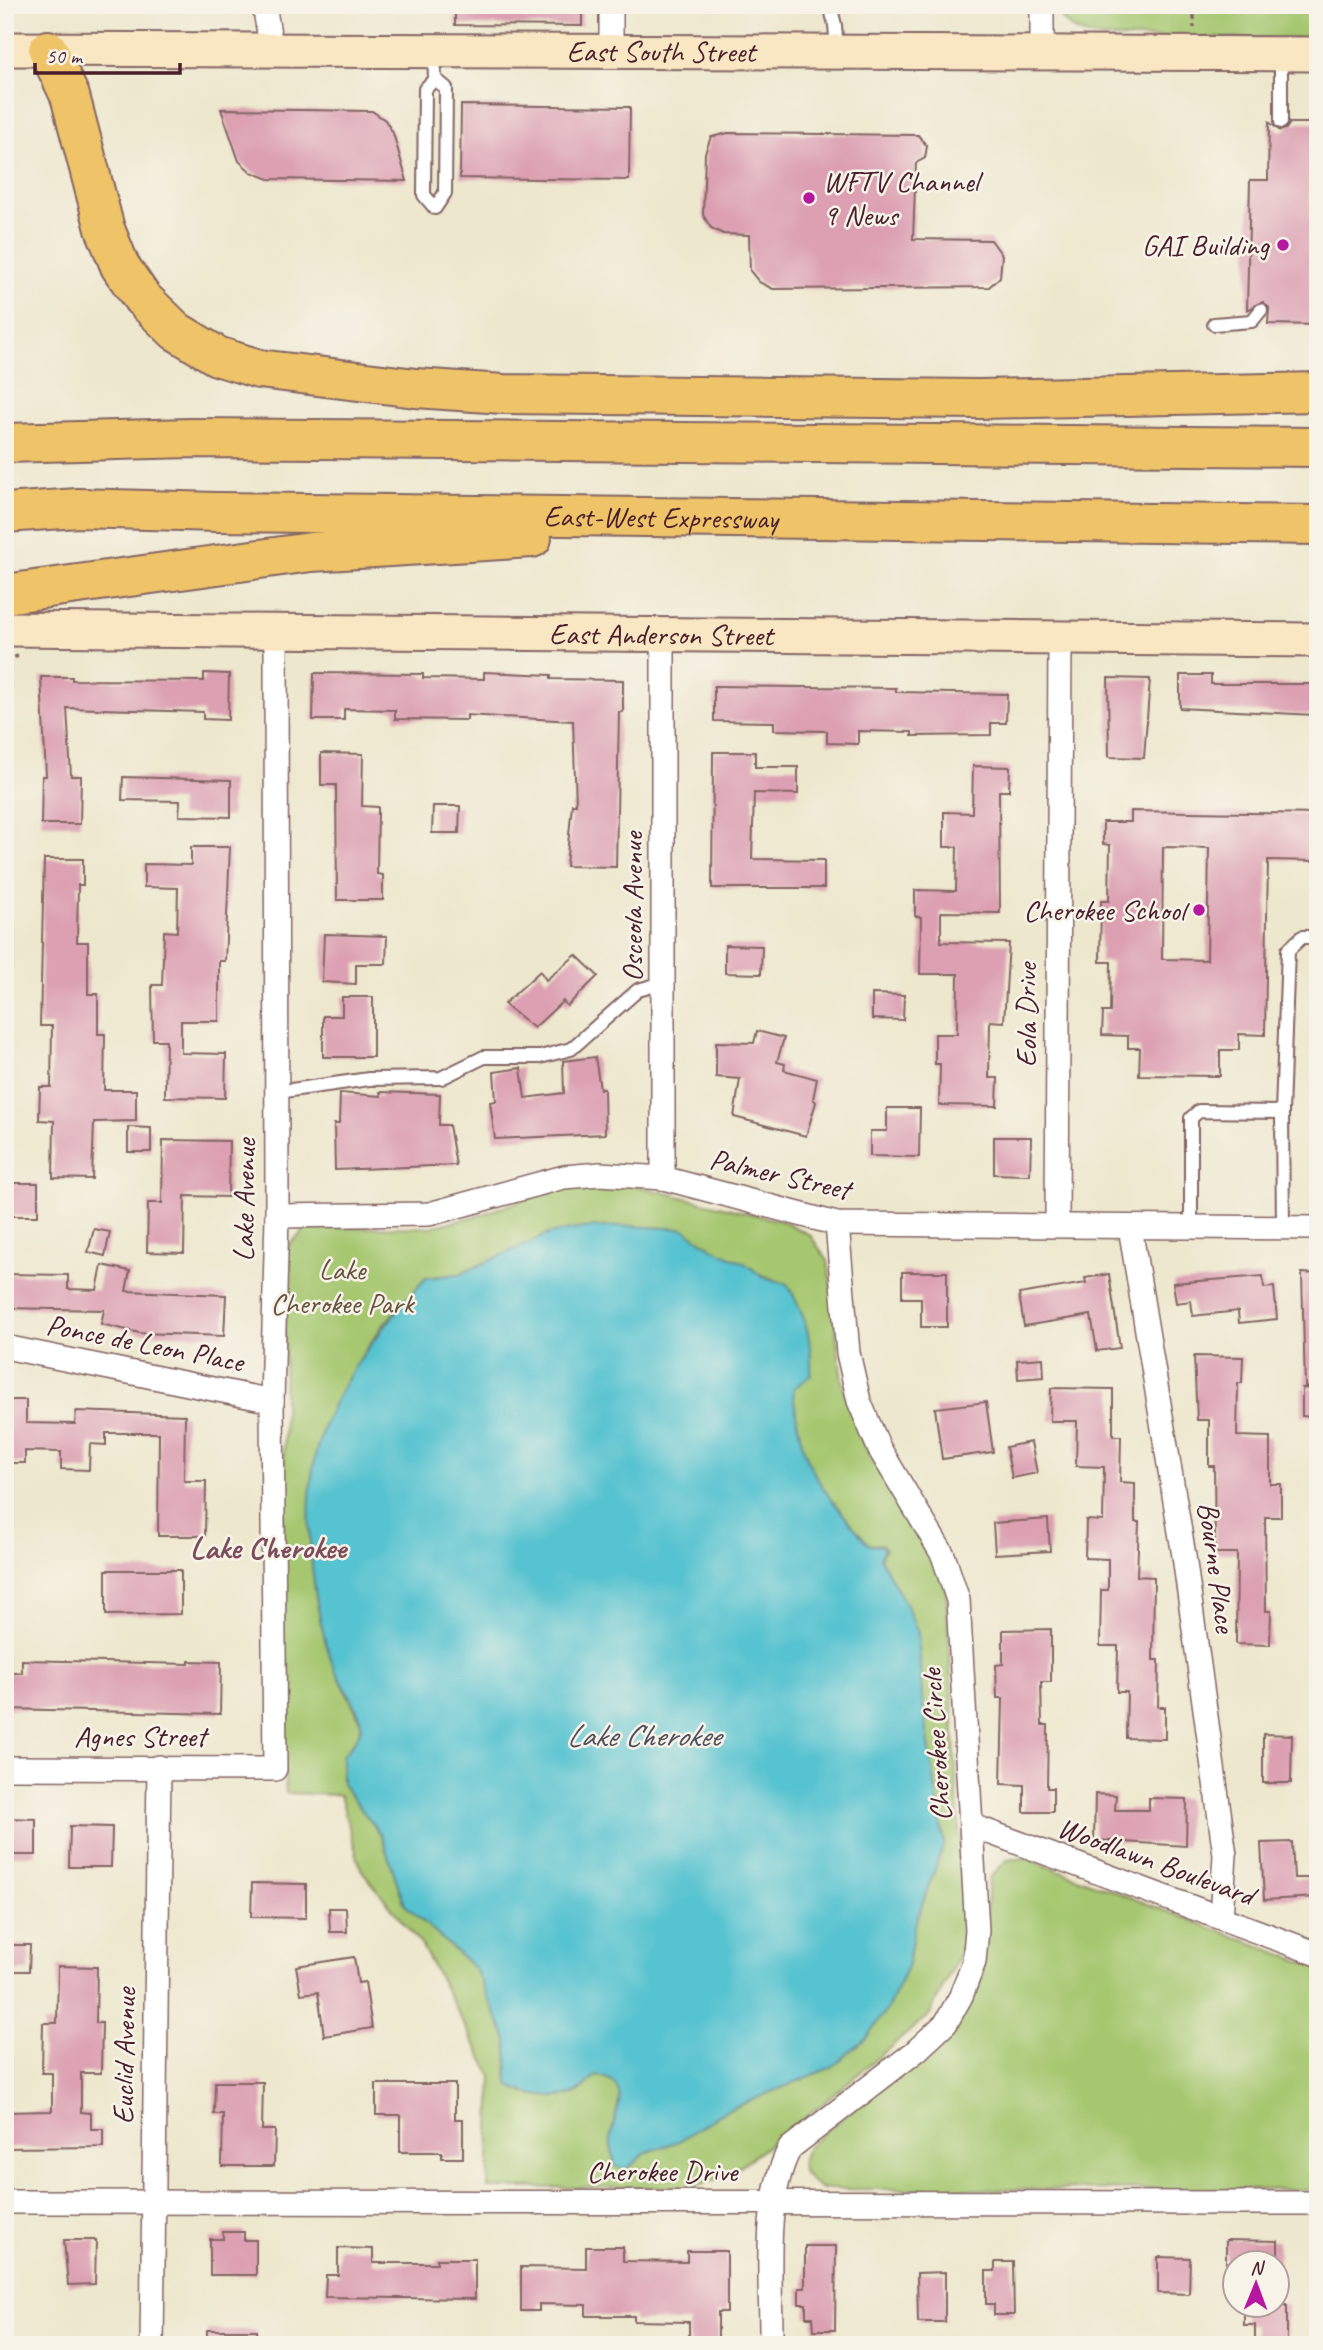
<svg xmlns="http://www.w3.org/2000/svg" width="1323" height="2350" font-family="Caveat,sans-serif">
  <style>
    .green { fill: #a6c76f; stroke: #78734d; stroke-width: 2; fill-rule: evenodd }
    .water { fill: #57c3d0; stroke: #50717e; stroke-width: 2 }
    .building { fill: #dca0b2; fill-rule: evenodd }
    .lines { fill: none; stroke-linecap: round; stroke-linejoin: round }
    .service-casing { stroke: #836564; stroke-width: 16 }
    .minor-casing { stroke: #836564; stroke-width: 26 }
    .secondary-casing { stroke: #836564; stroke-width: 37 }
    .motorway-casing { stroke: #836564; stroke-width: 42 }
    .path { stroke: #836564; stroke-width: 3.5; stroke-dasharray: 5 5; stroke-linecap: butt }
    .service { stroke: #fff; stroke-width: 12 }
    .minor { stroke: #fff; stroke-width: 23 }
    .secondary { stroke: #f9e7c3; stroke-width: 33 }
    .motorway { stroke: #efc469; stroke-width: 38 }
    .poi-dot { fill: #b5179e; stroke: #f7f3e8; stroke-width: 2.5 }
    .labels { text-anchor: middle; stroke-width: 5; stroke-linejoin: round; paint-order: stroke }
    .street-label { font-size: 30px; fill: #4a1f2b; stroke: #f7f3e8 }
    .poi-label { font-size: 30px; fill: #4a1f2b; stroke: #f7f3e8; text-anchor: end }
    .park-label { font-size: 30px; fill: #66513f; stroke: #f7f3e8 }
    .neighbourhood-label { font-size: 32px; font-weight: bold; fill: #7d4c5a; stroke: #f7f3e8 }
    .water-label { font-size: 32px; font-style: italic; fill: #4e505d; stroke: #f7f3e8 }
  </style>
  <rect width="100%" height="100%" fill="#f7f3e8"/>
  <filter id="ink" filterUnits="userSpaceOnUse"><feTurbulence type="fractalNoise" baseFrequency=".0143" numOctaves="2"/><feDisplacementMap in="SourceGraphic" scale="14" xChannelSelector="R" yChannelSelector="G"/><feConvolveMatrix kernelMatrix="1 2 1 2 8 2 1 2 1" color-interpolation-filters="sRGB"/></filter>
  <filter id="wash" filterUnits="userSpaceOnUse"><feTurbulence type="fractalNoise" baseFrequency=".00686" numOctaves="4" result="noise"/><feDisplacementMap in="SourceGraphic" scale="28" xChannelSelector="R" yChannelSelector="G"/><feGaussianBlur stdDeviation="1.57" result="paint"/><feColorMatrix in="noise" values="0 0 0 0 0 0 0 0 0 0 0 0 0 0 0 0 0 1.4 0 .05"/><feComposite in="paint" operator="in"/></filter>
  <g filter="url(#wash)">
    <rect width="100%" height="100%" fill="#ede7cd"/>
    <!-- green -->
    <g class="green">
      <path d="M 1055,5 L 1318,5 L 1318,38 L 1100,38 C 1077,34 1065,28 1055,5 Z"/>
      <path d="M 628,1184 L 785,1222 L 810,1235 L 828,1261 L 842,1382 L 858,1431 L 870,1457 L 916,1529 L 946,1587 L 965,1942 L 930,2014 L 820,2106 L 728,2175 L 693,2187 L 488,2188 L 492,2076 L 422,1946 L 361,1869 L 340,1795 L 286,1793 L 282,1740 L 285,1259 L 288,1246 L 307,1228 L 431,1227 L 480,1215 L 564,1186 ZM 684,1229 C 713,1249 755,1275 787,1284 C 791,1348 784,1426 818,1483 C 831,1505 853,1525 869,1545 L 882,1544 L 885,1549 L 880,1558 L 918,1633 L 922,1698 L 944,1844 L 914,1927 L 908,1964 L 832,2067 L 723,2112 L 679,2141 L 647,2152 L 628,2168 L 615,2165 C 613,2156 610,2147 611,2138 C 614,2111 635,2083 596,2075 C 591,2080 586,2087 580,2091 C 562,2102 523,2096 508,2084 L 507,2039 L 475,1969 L 405,1905 L 381,1835 L 342,1784 L 342,1756 L 359,1736 L 361,1722 L 333,1664 L 360,1359 L 382,1326 L 426,1278 L 460,1274 L 549,1234 Z"/>
      <path d="M 1026,1858 L 1318,1968 L 1318,2190 L 821,2189 C 803,2177 795,2165 808,2146 L 948,2033 L 987,1911 L 989,1879 L 1007,1860 Z"/>
    </g>
    <!-- water -->
    <path class="water" d="M 629,1226 L 684,1229 L 712,1248 L 746,1264 L 763,1277 L 787,1284 C 806,1315 812,1339 811,1375 L 793,1389 C 800,1469 819,1485 869,1545 L 884,1546 L 880,1558 L 907,1607 L 918,1633 L 922,1698 L 944,1844 L 914,1927 L 908,1964 L 888,2008 L 866,2038 L 832,2067 L 723,2112 L 679,2141 L 647,2152 L 628,2168 L 621,2169 L 615,2165 C 613,2156 610,2147 611,2138 C 614,2111 635,2083 596,2075 C 590,2081 583,2089 575,2093 C 558,2101 522,2095 508,2084 L 507,2039 L 475,1969 L 405,1905 L 381,1835 L 342,1784 L 342,1756 C 350,1747 360,1738 361,1725 C 362,1710 338,1679 332,1663 C 313,1607 304,1527 313,1468 C 323,1397 379,1330 426,1278 L 460,1274 L 549,1234 L 583,1228 Z"/>
    <g id="blocks">
      <!-- building -->
      <g class="building">
        <path d="M 455,5 L 582,5 L 582,26 L 455,25 Z"/>
        <path d="M 461,105 L 630,107 L 629,180 L 460,178 Z"/>
        <path d="M 221,109 L 372,111 L 385,120 L 393,133 L 407,181 L 269,179 L 251,172 L 239,161 Z"/>
        <path d="M 1269,122 L 1280,131 L 1286,129 L 1290,123 L 1318,123 L 1318,325 L 1268,324 L 1269,308 L 1263,302 L 1247,310 L 1250,180 L 1268,180 Z"/>
        <path d="M 728,133 L 918,135 L 927,146 L 925,158 L 916,163 L 913,239 L 991,240 L 1002,255 L 1000,277 L 989,287 L 773,289 L 759,282 L 750,271 L 749,235 L 723,234 L 711,228 L 703,215 L 705,153 L 711,137 Z"/>
        <path d="M 484,672 L 551,675 L 551,679 L 623,680 L 623,712 L 619,712 L 616,867 L 566,866 L 572,804 L 576,804 L 573,721 L 467,715 L 467,720 L 395,719 L 395,710 L 344,709 L 344,720 L 313,720 L 314,673 L 423,674 L 423,678 L 484,679 Z"/>
        <path d="M 204,673 L 229,674 L 228,720 L 203,719 L 203,712 L 67,708 L 71,776 L 81,776 L 80,824 L 41,824 L 42,776 L 46,776 L 41,677 L 72,677 L 72,680 L 204,681 Z"/>
        <path d="M 1180,675 L 1211,675 L 1211,684 L 1315,684 L 1314,715 L 1180,708 Z"/>
        <path d="M 1108,678 L 1150,679 L 1144,758 L 1109,757 Z"/>
        <path d="M 714,686 L 896,688 L 896,692 L 1007,694 L 1006,723 L 991,723 L 991,735 L 912,736 L 912,732 L 858,731 L 858,744 L 827,743 L 827,731 L 774,730 L 774,722 L 714,721 Z"/>
        <path d="M 713,752 L 755,752 L 755,767 L 798,767 L 798,794 L 754,793 L 752,859 L 824,860 L 824,888 L 712,888 Z"/>
        <path d="M 321,753 L 363,754 L 362,806 L 378,807 L 377,874 L 383,875 L 383,900 L 337,900 L 336,785 L 321,785 Z"/>
        <path d="M 973,766 L 1010,767 L 1009,791 L 999,791 L 1000,913 L 941,912 L 941,942 L 1009,943 L 1004,1022 L 990,1021 L 989,1078 L 998,1078 L 997,1106 L 939,1105 L 940,1064 L 935,1064 L 935,1034 L 957,1034 L 958,974 L 920,974 L 921,917 L 915,916 L 915,890 L 956,891 L 957,847 L 944,847 L 944,812 L 972,813 Z"/>
        <path d="M 123,777 L 231,780 L 231,817 L 179,816 L 180,801 L 122,800 Z"/>
        <path d="M 433,806 L 460,806 L 459,833 L 432,833 Z"/>
        <path d="M 1131,811 L 1318,814 L 1318,861 L 1268,860 L 1265,1035 L 1239,1034 L 1239,1050 L 1220,1050 L 1220,1076 L 1139,1075 L 1140,1048 L 1128,1048 L 1128,1036 L 1102,1035 L 1103,1012 L 1110,1012 L 1111,962 L 1100,962 L 1101,901 L 1109,901 L 1110,845 L 1103,844 L 1103,822 L 1131,822 ZM 1163,847 L 1209,848 L 1207,960 L 1162,959 Z"/>
        <path d="M 191,847 L 230,847 L 225,961 L 219,961 L 219,1021 L 181,1021 L 181,1053 L 226,1054 L 225,1098 L 165,1097 L 166,1040 L 153,1040 L 152,985 L 162,985 L 164,931 L 177,932 L 178,888 L 144,887 L 144,864 L 191,865 Z"/>
        <path d="M 44,859 L 83,859 L 83,885 L 78,885 L 77,942 L 88,942 L 88,994 L 98,994 L 98,1034 L 105,1034 L 104,1090 L 136,1090 L 136,1121 L 94,1122 L 92,1179 L 53,1178 L 54,1121 L 39,1120 L 40,1087 L 51,1087 L 52,1026 L 40,1026 Z"/>
        <path d="M 324,934 L 387,936 L 386,964 L 356,964 L 356,984 L 322,982 Z"/>
        <path d="M 725,945 L 762,946 L 761,974 L 725,973 Z"/>
        <path d="M 576,955 L 598,976 L 567,1006 L 563,1001 L 534,1028 L 504,1004 L 540,971 L 546,980 Z"/>
        <path d="M 872,994 L 904,995 L 903,1020 L 872,1019 Z"/>
        <path d="M 342,997 L 373,997 L 373,1057 L 323,1057 L 323,1016 L 342,1016 Z"/>
        <path d="M 757,1031 L 784,1038 L 777,1062 L 785,1064 L 784,1070 L 817,1079 L 813,1099 L 816,1102 L 806,1136 L 734,1117 L 740,1079 L 716,1077 L 716,1042 L 754,1043 Z"/>
        <path d="M 595,1057 L 600,1089 L 604,1089 L 605,1134 L 495,1139 L 490,1102 L 496,1101 L 494,1072 L 521,1068 L 525,1098 L 564,1093 L 563,1061 Z"/>
        <path d="M 380,1092 L 440,1094 L 439,1125 L 449,1125 L 456,1165 L 335,1170 L 334,1124 L 339,1124 L 340,1093 L 381,1096 Z"/>
        <path d="M 887,1108 L 920,1108 L 919,1157 L 870,1156 L 870,1131 L 887,1131 Z"/>
        <path d="M 128,1127 L 151,1128 L 151,1152 L 128,1152 Z"/>
        <path d="M 994,1137 L 1031,1137 L 1030,1175 L 994,1174 Z"/>
        <path d="M 163,1140 L 229,1141 L 228,1197 L 185,1196 L 184,1253 L 147,1252 L 148,1203 L 162,1203 Z"/>
        <rect x="10" y="1183" width="28" height="33"/>
        <path d="M 94,1229 L 110,1232 L 105,1256 L 88,1252 Z"/>
        <path d="M 102,1265 L 130,1271 L 126,1291 L 226,1295 L 224,1336 L 140,1333 L 101,1324 L 104,1310 L 5,1308 L 5,1274 L 68,1275 L 68,1289 L 97,1290 Z"/>
        <path d="M 902,1272 L 947,1272 L 947,1327 L 921,1327 L 921,1298 L 902,1298 Z"/>
        <path d="M 1302,1273 L 1318,1274 L 1318,1387 L 1305,1387 Z"/>
        <path d="M 1109,1274 L 1120,1348 L 1097,1351 L 1091,1315 L 1024,1326 L 1019,1294 L 1086,1283 L 1085,1278 Z"/>
        <path d="M 1263,1276 L 1264,1288 L 1274,1287 L 1277,1319 L 1239,1323 L 1238,1311 L 1193,1316 L 1191,1301 L 1176,1303 L 1173,1283 Z"/>
        <path d="M 1194,1356 L 1243,1357 L 1242,1383 L 1238,1383 L 1237,1436 L 1270,1437 L 1270,1484 L 1281,1484 L 1281,1517 L 1265,1517 L 1266,1611 L 1271,1611 L 1270,1645 L 1236,1644 L 1237,1553 L 1215,1553 L 1214,1466 L 1209,1466 L 1209,1420 L 1197,1420 Z"/>
        <path d="M 1043,1358 L 1044,1377 L 1018,1379 L 1017,1360 Z"/>
        <path d="M 1051,1388 L 1113,1389 L 1113,1436 L 1121,1436 L 1120,1482 L 1135,1483 L 1135,1522 L 1139,1522 L 1137,1576 L 1154,1577 L 1153,1660 L 1159,1660 L 1158,1707 L 1165,1707 L 1165,1739 L 1126,1738 L 1127,1692 L 1117,1692 L 1118,1646 L 1100,1646 L 1101,1590 L 1108,1590 L 1108,1559 L 1085,1558 L 1086,1520 L 1103,1521 L 1104,1467 L 1076,1466 L 1077,1421 L 1050,1421 Z"/>
        <path d="M 1302,1388 L 1318,1389 L 1318,1417 L 1302,1416 Z"/>
        <path d="M 5,1400 L 26,1400 L 26,1423 L 75,1424 L 76,1411 L 185,1415 L 184,1481 L 206,1481 L 205,1536 L 158,1536 L 159,1433 L 106,1433 L 106,1445 L 90,1444 L 89,1470 L 61,1469 L 61,1452 L 25,1451 L 25,1463 L 5,1463 Z"/>
        <path d="M 986,1402 L 993,1452 L 942,1459 L 935,1408 Z"/>
        <path d="M 1031,1442 L 1037,1473 L 1012,1478 L 1006,1447 Z"/>
        <path d="M 1048,1519 L 1050,1551 L 995,1554 L 993,1523 Z"/>
        <path d="M 106,1570 L 181,1570 L 181,1614 L 106,1615 Z"/>
        <path d="M 1051,1629 L 1051,1682 L 1041,1682 L 1042,1725 L 1048,1725 L 1047,1788 L 1053,1788 L 1053,1812 L 1024,1812 L 1024,1785 L 1001,1784 L 1003,1698 L 997,1698 L 996,1665 L 1003,1664 L 1003,1630 Z"/>
        <path d="M 22,1660 L 189,1664 L 189,1661 L 221,1662 L 220,1714 L 5,1709 L 5,1673 L 22,1673 Z"/>
        <path d="M 1263,1734 L 1292,1735 L 1291,1783 L 1263,1783 Z"/>
        <path d="M 1095,1794 L 1116,1795 L 1115,1810 L 1149,1810 L 1149,1798 L 1187,1799 L 1186,1846 L 1094,1840 Z"/>
        <path d="M 5,1818 L 36,1819 L 36,1855 L 5,1855 Z"/>
        <path d="M 70,1826 L 112,1827 L 111,1867 L 69,1867 Z"/>
        <path d="M 1292,1842 L 1294,1878 L 1318,1878 L 1318,1897 L 1264,1900 L 1261,1843 Z"/>
        <path d="M 252,1883 L 306,1884 L 306,1918 L 251,1917 Z"/>
        <path d="M 329,1908 L 346,1908 L 347,1932 L 330,1932 Z"/>
        <path d="M 5,1945 L 30,1945 L 29,1971 L 5,1971 Z"/>
        <path d="M 354,1957 L 358,1983 L 365,1982 L 372,2028 L 324,2036 L 318,1992 L 301,1994 L 296,1966 Z"/>
        <path d="M 58,1966 L 97,1967 L 96,2023 L 102,2023 L 101,2073 L 81,2073 L 81,2112 L 91,2113 L 91,2129 L 103,2129 L 103,2147 L 5,2148 L 5,2112 L 52,2111 L 52,2073 L 42,2073 L 43,2023 L 57,2023 Z"/>
        <path d="M 215,2082 L 263,2082 L 262,2130 L 275,2130 L 274,2166 L 222,2166 L 223,2114 L 214,2114 Z"/>
        <path d="M 376,2084 L 455,2084 L 455,2119 L 463,2119 L 463,2158 L 442,2158 L 442,2152 L 400,2152 L 400,2115 L 376,2115 Z"/>
        <path d="M 223,2232 L 244,2232 L 244,2240 L 256,2240 L 256,2275 L 210,2275 L 210,2239 L 223,2239 Z"/>
        <path d="M 64,2240 L 96,2240 L 95,2284 L 68,2285 Z"/>
        <path d="M 1226,2240 L 1278,2241 L 1278,2263 L 1226,2263 Z"/>
        <path d="M 805,2246 L 836,2246 L 835,2330 L 814,2330 L 813,2317 L 806,2317 L 806,2304 L 799,2304 L 799,2288 L 805,2288 Z"/>
        <path d="M 586,2247 L 623,2247 L 623,2261 L 687,2262 L 687,2251 L 727,2251 L 727,2312 L 718,2312 L 718,2345 L 689,2345 L 689,2322 L 634,2321 L 634,2316 L 586,2316 L 586,2305 L 539,2304 L 539,2311 L 521,2311 L 521,2267 L 586,2268 Z"/>
        <path d="M 338,2248 L 373,2249 L 373,2263 L 437,2263 L 437,2259 L 475,2259 L 475,2299 L 325,2297 L 326,2275 L 338,2275 Z"/>
        <path d="M 1158,2257 L 1190,2258 L 1189,2294 L 1158,2293 Z"/>
        <path d="M 995,2262 L 1013,2262 L 1014,2315 L 994,2315 L 994,2304 L 986,2304 L 986,2271 L 995,2271 Z"/>
        <path d="M 945,2272 L 945,2322 L 918,2322 L 917,2273 Z"/>
        <path d="M 1244,2305 L 1287,2305 L 1287,2345 L 1255,2345 L 1255,2325 L 1244,2325 Z"/>
        <rect x="207" y="2330" width="50" height="15"/>
      </g>
    </g>
  </g>
  <g filter="url(#ink)">
    <use href="#blocks" fill-opacity="0" stroke="#836564" stroke-width="2"/>
    <g class="lines">
      <defs>
        <g id="service">
          <path d="M 830,5 L 835,25 L 837,50"/>
          <path d="M 434,53 L 435,79 L 425,89 L 424,195 L 435,208 L 445,193 L 446,88 L 435,79"/>
          <path d="M 1281,122 L 1281,54"/>
          <path d="M 1214,324 L 1252,321 L 1261,310"/>
          <path d="M 277,1092 L 369,1079 L 441,1078 L 484,1057 L 540,1057 L 571,1049 L 638,990 L 663,983"/>
          <path d="M 1282,1112 L 1283,1228"/>
          <path d="M 1191,1227 L 1191,1118 L 1199,1111 L 1282,1112 L 1288,950 L 1302,937 L 1318,937"/>
        </g>
        <g id="minor">
          <path d="M 264,5 L 272,51"/>
          <path d="M 1042,5 L 1042,54"/>
          <path d="M 611,53 L 611,5"/>
          <path d="M 663,1178 L 663,635"/>
          <path d="M 277,1216 L 429,1214 L 564,1177 L 600,1174 L 663,1178 L 837,1224 L 1318,1228"/>
          <path d="M 1057,1225 L 1060,638"/>
          <path d="M 1130,1227 L 1184,1556 L 1225,1855 L 1221,1918"/>
          <path d="M 5,1347 L 272,1401"/>
          <path d="M 5,1768 L 275,1769 L 272,1401 L 277,1216 L 276,631"/>
          <path d="M 973,1826 L 1318,1954"/>
          <path d="M 5,2202 L 1318,2203"/>
          <path d="M 152,2345 L 159,1767"/>
          <path d="M 771,2345 C 772,2283 761,2204 790,2148 L 916,2051 L 946,2023 L 961,1996 L 974,1962 L 977,1930 L 958,1600 L 943,1555 L 879,1448 L 859,1401 L 848,1353 L 837,1224"/>
        </g>
        <g id="secondary">
          <path id="s1" d="M 5,49 L 1318,54"/>
          <path id="s2" d="M 5,629 L 1318,640"/>
        </g>
        <g id="motorway">
          <path d="M 48,50 L 70,96 L 105,229 L 120,266 L 142,298 L 176,331 L 217,356 L 259,369 L 416,388 L 503,394 L 979,399 L 1318,392"/>
          <path d="M 5,443 L 191,438 L 1318,447"/>
          <path id="s3" d="M 5,513 L 78,508 L 216,512 L 1318,525"/>
          <path d="M 5,594 L 311,552 L 532,538"/>
        </g>
      </defs>
      <!-- service casing -->
      <use href="#service" class="service-casing"/>
      <!-- minor casing -->
      <use href="#minor" class="minor-casing"/>
      <!-- secondary casing -->
      <use href="#secondary" class="secondary-casing"/>
      <!-- motorway casing -->
      <use href="#motorway" class="motorway-casing"/>
      <!-- path -->
      <g class="path">
        <path d="M 1194,5 L 1194,28"/>
        <path d="M 5,661 L 18,656"/>
      </g>
      <!-- service -->
      <use href="#service" class="service"/>
      <!-- minor -->
      <use href="#minor" class="minor"/>
      <!-- secondary -->
      <use href="#secondary" class="secondary"/>
      <!-- motorway -->
      <use href="#motorway" class="motorway"/>
    </g>
  </g>
  <!-- markers -->
  <g class="poi-dot">
    <circle cx="809" cy="198" r="7"/>
    <circle cx="1283" cy="245" r="7"/>
    <circle cx="1199" cy="910" r="7"/>
  </g>
  <g class="labels">
    <!-- street labels -->
    <g class="street-label">
      <text dy="10" stroke="none"><textPath href="#s1" startOffset="656">East South Street</textPath></text>
      <text dy="10" stroke="none"><textPath href="#s3" startOffset="656">East-West Expressway</textPath></text>
      <text dy="10" stroke="none"><textPath href="#s2" startOffset="656">East Anderson Street</textPath></text>
      <text transform="translate(632 907) rotate(-90)" y="10">Osceola Avenue</text>
      <text transform="translate(1026 1015) rotate(-90)" y="10">Eola Drive</text>
      <text transform="translate(780 1174) rotate(13)" y="10">Palmer Street</text>
      <text transform="translate(244 1200) rotate(-89)" y="10">Lake Avenue</text>
      <text transform="translate(145 1343) rotate(11)" y="10">Ponce de Leon Place</text>
      <text transform="translate(1217 1567) rotate(82)" y="10">Bourne Place</text>
      <text x="140" y="1746">Agnes Street</text>
      <text transform="translate(936 1745) rotate(-94)" y="10">Cherokee Circle</text>
      <text transform="translate(1156 1861) rotate(20)" y="10">Woodlawn Boulevard</text>
      <text transform="translate(124 2056) rotate(-89)" y="10">Euclid Avenue</text>
      <text x="662" y="2181">Cherokee Drive</text>
    </g>
    <!-- poi labels -->
    <g class="poi-label">
      <text x="823" y="191" text-anchor="start">WFTV Channel<tspan x="823" dy="34">9 News</tspan></text>
      <text x="1269" y="255">GAI Building</text>
      <text x="1185" y="920">Cherokee School</text>
    </g>
    <!-- park labels -->
    <g class="park-label">
      <text x="342" y="1279">Lake<tspan x="342" dy="34">Cherokee Park</tspan></text>
    </g>
    <!-- neighbourhood labels -->
    <g class="neighbourhood-label">
      <text x="268" y="1558">Lake Cherokee</text>
    </g>
    <!-- water labels -->
    <g class="water-label">
      <text x="643" y="1746">Lake Cherokee</text>
    </g>
  </g>
  <!-- margin -->
  <rect width="1323" height="2350" fill="none" stroke="#f7f3e8" stroke-width="28"/>
  <!-- north arrow -->
  <g transform="translate(1256 2284) rotate(1)"><circle r="33" fill="#f7f3e8" stroke="#b29e9c" stroke-width="2"/>
  <path d="M0-5L12 26L0 18L-12 26Z" fill="#b5179e"/>
  <text y="-10" font-size="19" font-weight="bold" text-anchor="middle" fill="#4a1f2b">N</text>
  </g>
  <!-- scale -->
  <path d="M35 63v10h145v-10" fill="none" stroke="#4a1f2b" stroke-width="3.5"/>
  <text x="46" y="63" font-size="21" fill="#4a1f2b" stroke="#f7f3e8" stroke-width="5" paint-order="stroke">50 m</text>
</svg>
